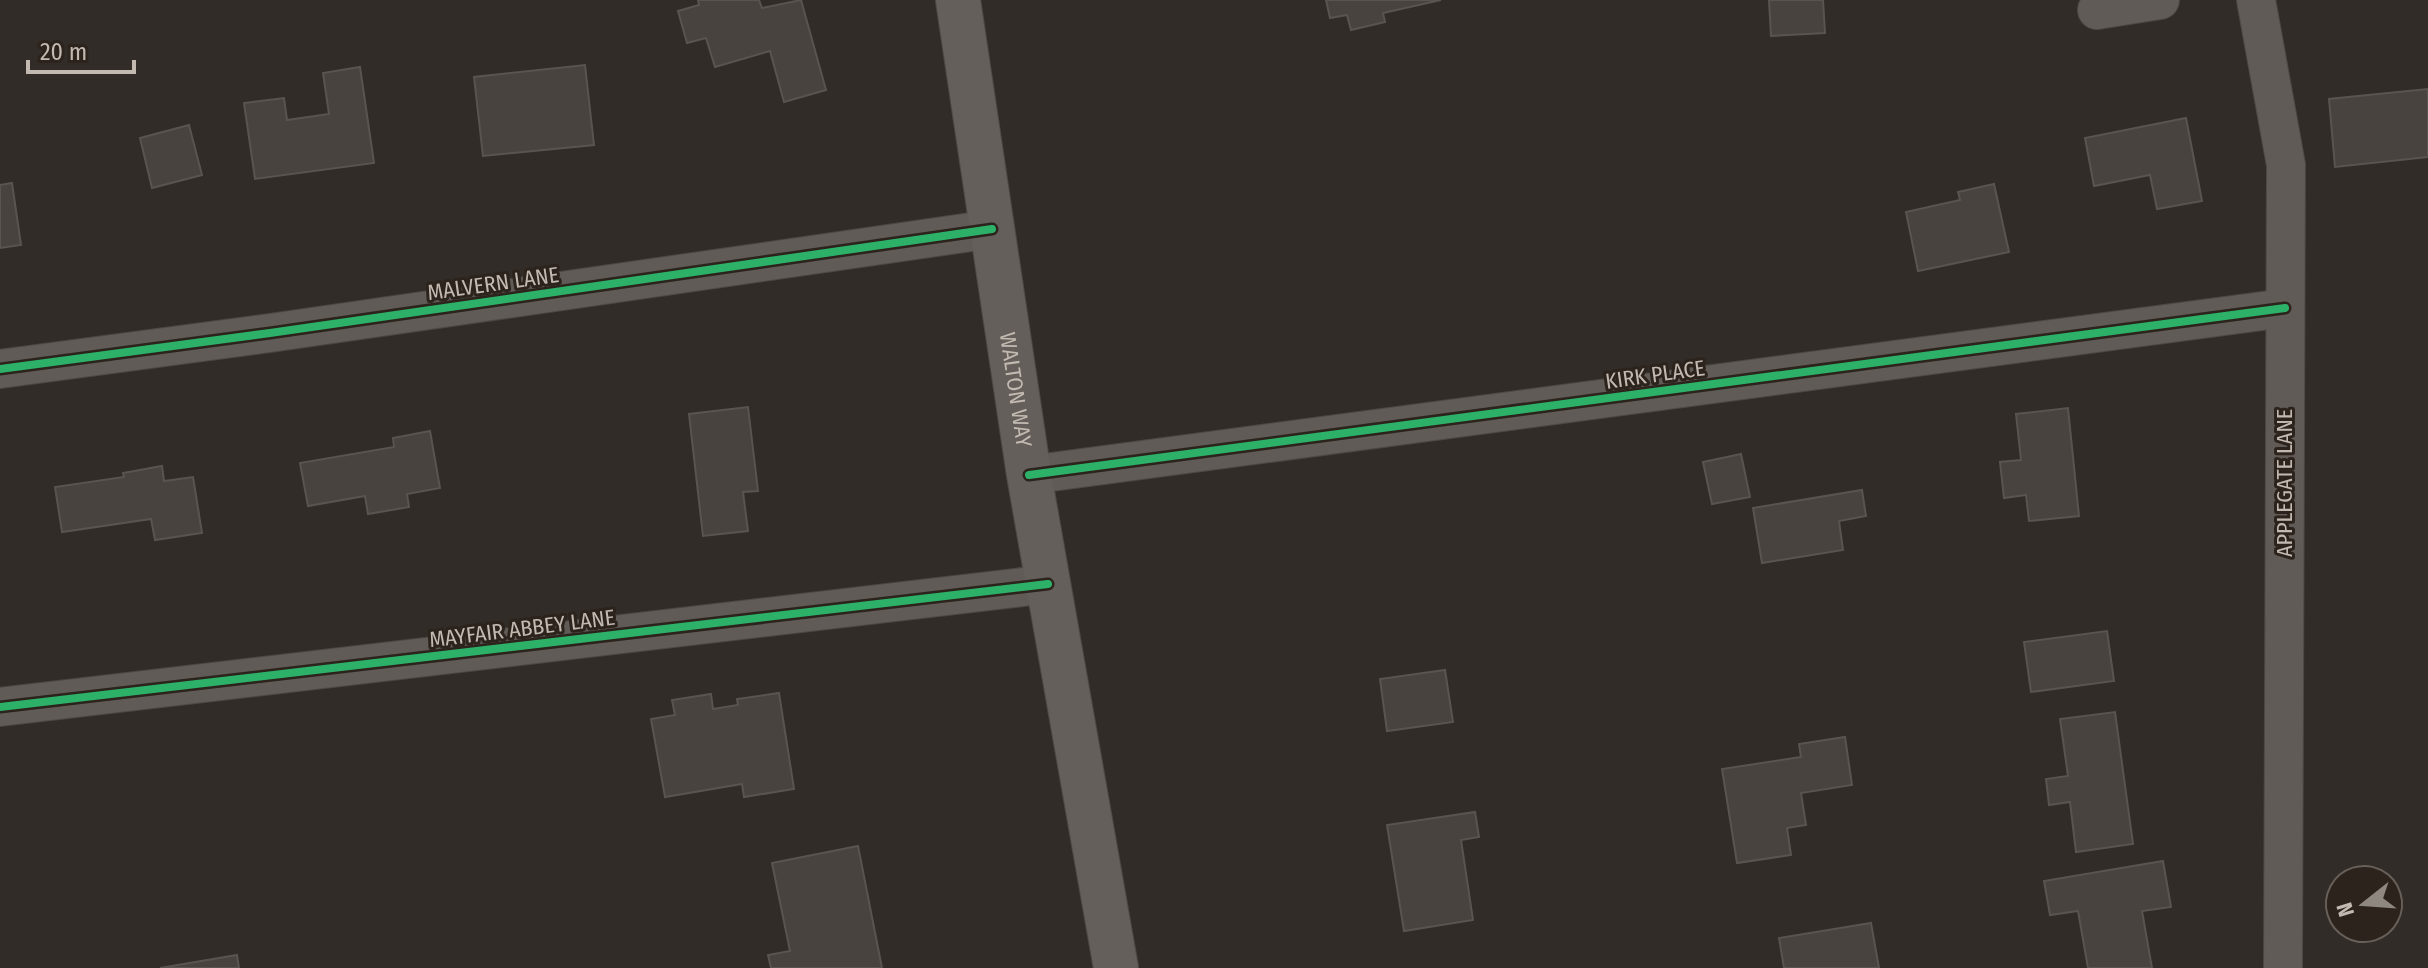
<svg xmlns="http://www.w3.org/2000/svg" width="2428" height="968" font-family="'Fira Sans Condensed',sans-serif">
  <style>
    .building { fill: #48433f; stroke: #59544f; stroke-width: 2 }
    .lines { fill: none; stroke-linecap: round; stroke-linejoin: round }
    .minor-casing { stroke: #4b4743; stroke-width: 40 }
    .secondary-casing { stroke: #4e4944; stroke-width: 46 }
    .minor { stroke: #605b56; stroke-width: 38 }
    .secondary { stroke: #645f5b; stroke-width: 44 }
    .cycleway-casing { stroke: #2b231c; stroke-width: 13 }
    .cycleway { stroke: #2db169; stroke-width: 8 }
    .labels { text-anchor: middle; stroke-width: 6; stroke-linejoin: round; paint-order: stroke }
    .street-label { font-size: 22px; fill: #c2bab1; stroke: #2b231c }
  </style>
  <rect width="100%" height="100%" fill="#312c27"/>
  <!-- building -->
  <g class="building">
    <path d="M 698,0 L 759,0 L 762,8 L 801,0 L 826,90 L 784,102 L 770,51 L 715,67 L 706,38 L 687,43 L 678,11 L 699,5 Z"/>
    <path d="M 1326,0 L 1441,0 L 1383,13 L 1385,22 L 1351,30 L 1347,15 L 1330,18 Z"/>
    <path d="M 1769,0 L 1823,0 L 1825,33 L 1771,36 Z"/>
    <path d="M 585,65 L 594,145 L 483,156 L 474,77 Z"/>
    <path d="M 360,67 L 374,163 L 255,179 L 244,103 L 284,98 L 287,120 L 329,114 L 323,73 Z"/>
    <path d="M 2428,89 L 2428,157 L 2335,167 L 2329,99 Z"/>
    <path d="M 2186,118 L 2202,201 L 2157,209 L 2150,175 L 2094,186 L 2085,138 Z"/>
    <path d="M 189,125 L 202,175 L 152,188 L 140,138 Z"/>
    <path d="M 12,183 L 21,245 L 0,248 L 0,185 Z"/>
    <path d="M 1994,184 L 2009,252 L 1918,271 L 1906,212 L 1960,200 L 1958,192 Z"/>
    <path d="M 748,407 L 758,491 L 743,492 L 748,531 L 703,536 L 689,414 Z"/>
    <path d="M 2068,408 L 2079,516 L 2029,521 L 2026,495 L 2004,498 L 2000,462 L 2021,460 L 2016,414 Z"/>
    <path d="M 430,431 L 440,488 L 407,494 L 409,507 L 368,514 L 365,496 L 308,506 L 300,463 L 394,447 L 393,438 Z"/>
    <path d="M 1741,454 L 1750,497 L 1712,504 L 1703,462 Z"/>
    <path d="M 162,466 L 164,481 L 193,477 L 202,533 L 155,540 L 151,519 L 62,532 L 55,487 L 124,477 L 123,473 Z"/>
    <path d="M 1862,490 L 1866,516 L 1839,521 L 1843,550 L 1762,563 L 1753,508 Z"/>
    <path d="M 2107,631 L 2114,681 L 2031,692 L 2024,642 Z"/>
    <path d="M 1445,670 L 1453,722 L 1387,731 L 1380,679 Z"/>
    <path d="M 779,693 L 794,789 L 744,797 L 742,784 L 665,797 L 651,719 L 675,715 L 672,700 L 711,694 L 713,709 L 738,705 L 737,699 Z"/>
    <path d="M 2115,712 L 2133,844 L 2076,852 L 2070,802 L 2049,805 L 2046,779 L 2068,776 L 2060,719 Z"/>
    <path d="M 1845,737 L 1852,785 L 1801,793 L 1806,825 L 1787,828 L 1791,855 L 1737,863 L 1722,769 L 1801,757 L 1799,744 Z"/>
    <path d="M 1475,812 L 1479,837 L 1461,840 L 1473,920 L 1404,931 L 1387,825 Z"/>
    <path d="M 858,846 L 882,968 L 771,968 L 768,955 L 790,951 L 772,863 Z"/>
    <path d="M 2163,861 L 2171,907 L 2142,911 L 2152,968 L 2088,968 L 2078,911 L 2050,915 L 2044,881 Z"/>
    <path d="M 1871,923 L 1879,968 L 1784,968 L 1779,938 Z"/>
    <path d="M 237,955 L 239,968 L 160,968 Z"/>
  </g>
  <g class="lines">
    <defs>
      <g id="minor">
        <path d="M 2256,0 L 2286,165 L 2283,968"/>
        <path d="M 2097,10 L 2160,0"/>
        <path d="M 0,369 L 270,333 L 992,229"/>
        <path d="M 1029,475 L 2285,308"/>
        <path d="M 0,707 L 1048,584"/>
      </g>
      <g id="secondary">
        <path id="s1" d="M 958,0 L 1029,475 L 1116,968"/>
      </g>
    </defs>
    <!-- minor casing -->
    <use href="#minor" class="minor-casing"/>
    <!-- secondary casing -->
    <use href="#secondary" class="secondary-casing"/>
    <!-- minor -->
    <use href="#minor" class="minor"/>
    <!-- secondary -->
    <use href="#secondary" class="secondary"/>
    <defs>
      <g id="cycleway">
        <path d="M 0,369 L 270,333 L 992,229"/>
        <path d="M 1029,475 L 2285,308"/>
        <path d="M 0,707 L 1048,584"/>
      </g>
    </defs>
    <!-- cycleway casing -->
    <use href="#cycleway" class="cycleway-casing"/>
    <!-- cycleway -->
    <use href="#cycleway" class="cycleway"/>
  </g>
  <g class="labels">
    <!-- street labels -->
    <g class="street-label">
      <text transform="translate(493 283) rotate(-8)" y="8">MALVERN LANE</text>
      <text transform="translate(1655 374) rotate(-8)" y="8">KIRK PLACE</text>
      <text dy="8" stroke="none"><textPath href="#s1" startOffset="394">WALTON WAY</textPath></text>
      <text transform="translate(2284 483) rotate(-90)" y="8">APPLEGATE LANE</text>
      <text transform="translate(522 628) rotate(-7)" y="8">MAYFAIR ABBEY LANE</text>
    </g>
  </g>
  <!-- north arrow -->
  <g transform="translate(2364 904) rotate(253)"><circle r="38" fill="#2b231c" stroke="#675f58" stroke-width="2"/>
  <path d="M0-6L14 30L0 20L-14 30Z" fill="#8f8881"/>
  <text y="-12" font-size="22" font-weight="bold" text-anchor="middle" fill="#c2bab1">N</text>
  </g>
  <!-- scale -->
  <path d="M28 60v12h106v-12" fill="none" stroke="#c2bab1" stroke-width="4"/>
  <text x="40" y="60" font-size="24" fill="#c2bab1" stroke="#2b231c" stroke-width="6" paint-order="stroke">20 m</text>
</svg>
